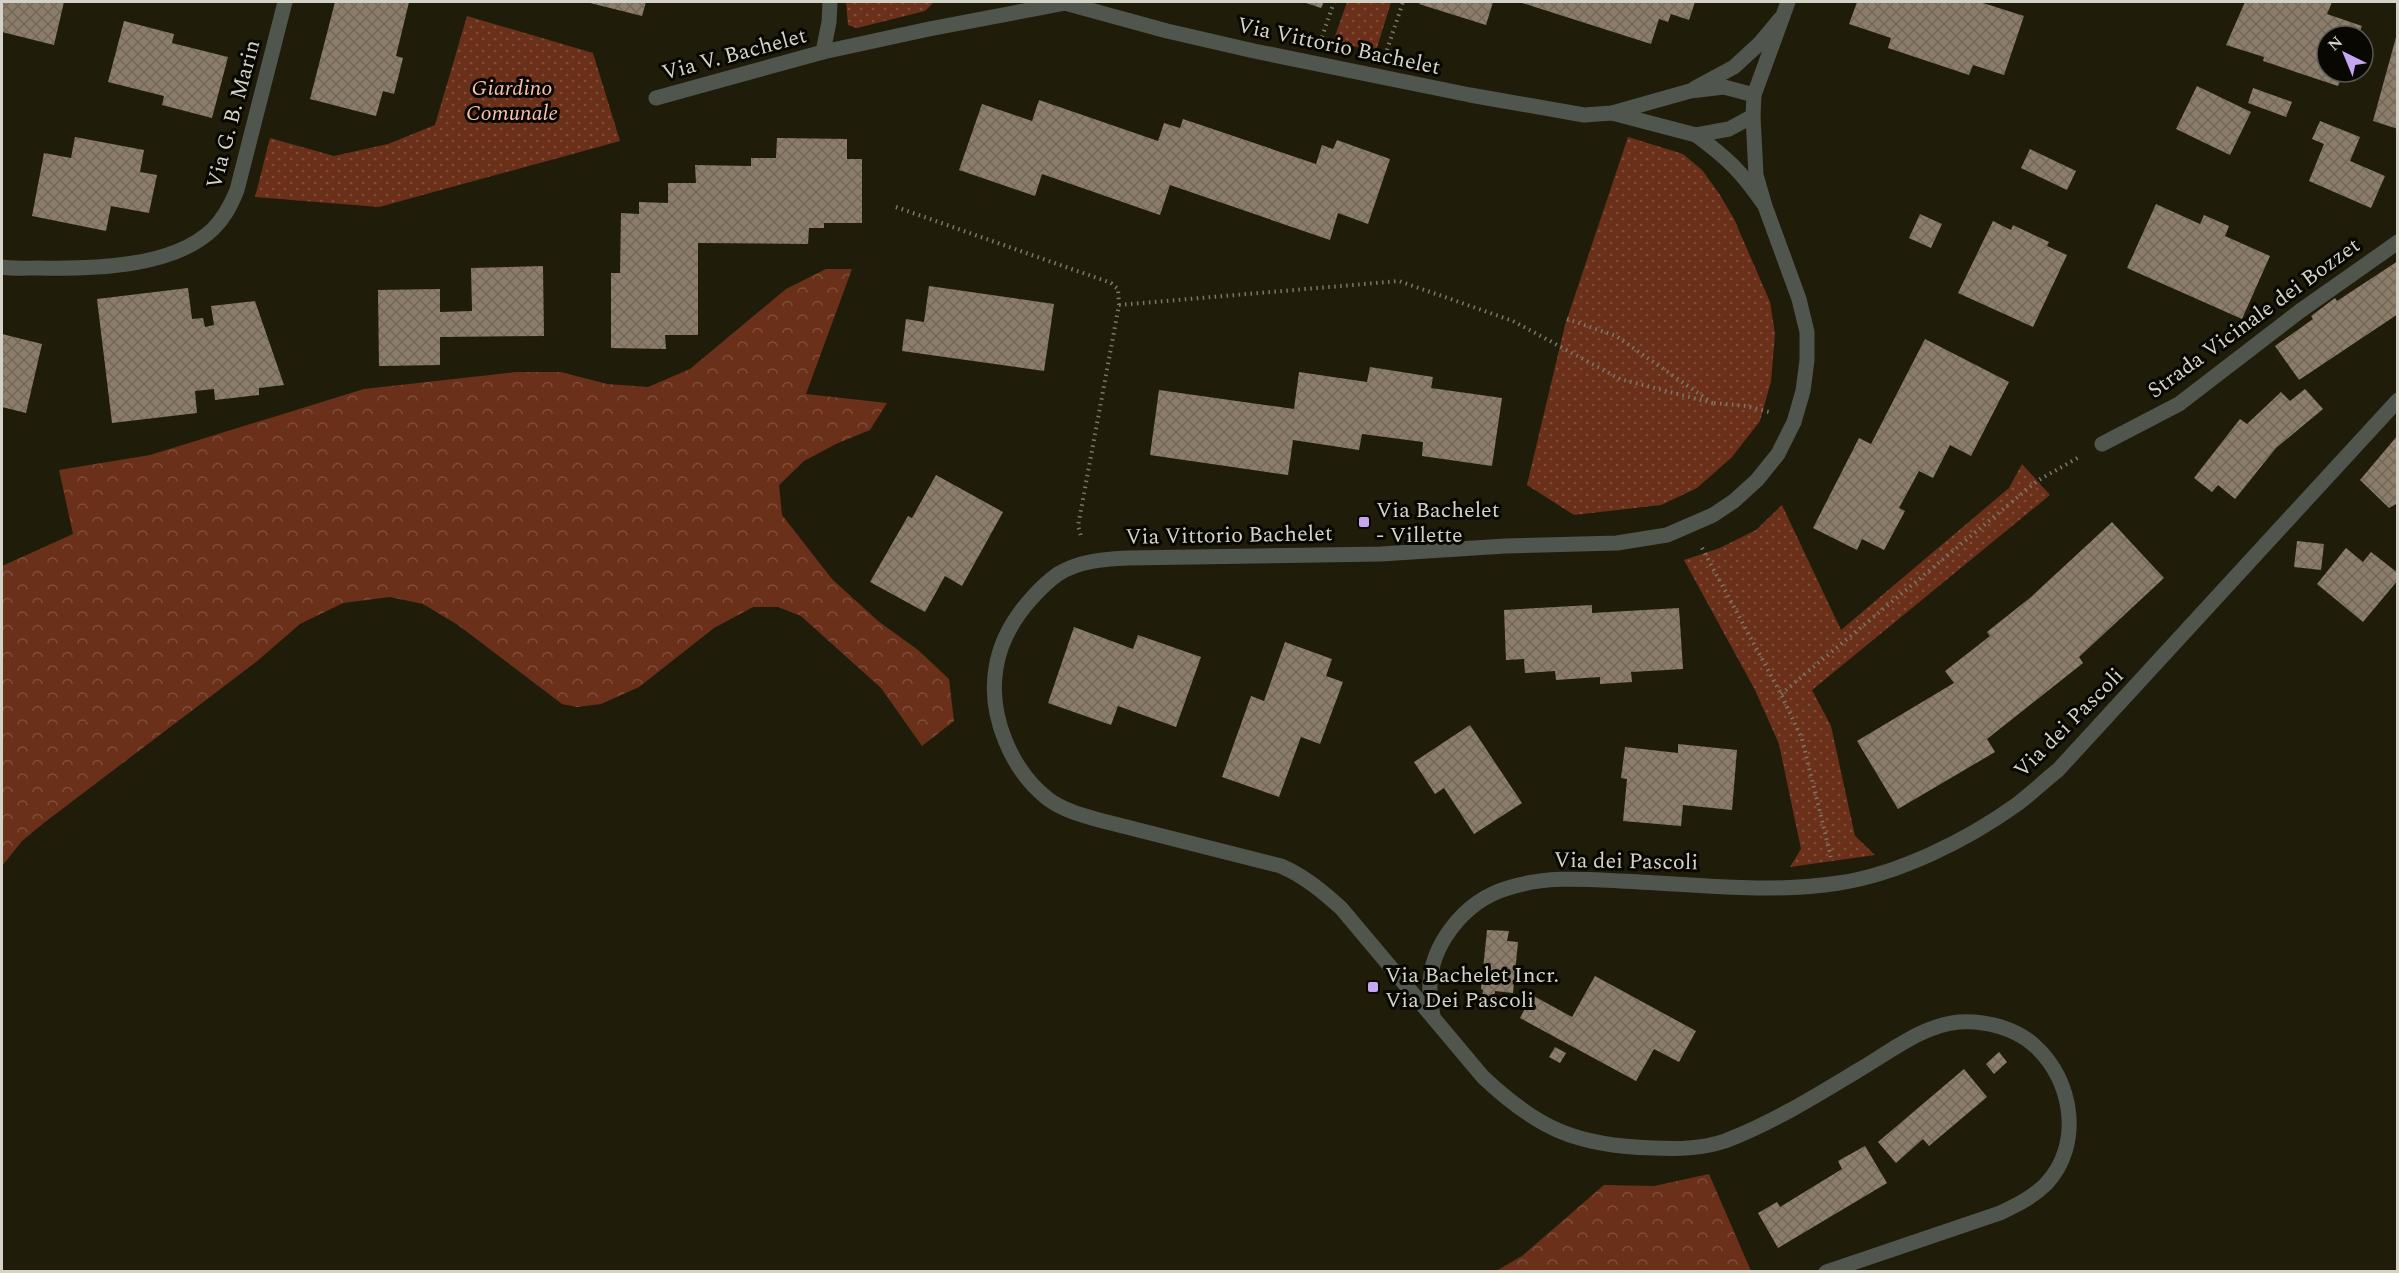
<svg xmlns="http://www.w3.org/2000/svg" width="2399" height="1273" font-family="Spectral,serif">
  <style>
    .grass { fill: url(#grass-dots) }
    .forest { fill: url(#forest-crowns) }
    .building { fill: url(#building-cross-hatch) }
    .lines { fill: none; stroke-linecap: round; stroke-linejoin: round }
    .path { stroke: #7a7969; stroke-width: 4; stroke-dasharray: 1.5 4.5; stroke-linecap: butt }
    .service { stroke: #50564e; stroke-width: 15 }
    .minor { stroke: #50564e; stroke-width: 15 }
    .tertiary { stroke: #50564e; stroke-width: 15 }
    .poi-dot { fill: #c5a6f0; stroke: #080702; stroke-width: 2 }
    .labels { text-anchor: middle; stroke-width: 6; stroke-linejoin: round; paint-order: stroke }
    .street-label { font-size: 22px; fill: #d4d3c7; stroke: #080702 }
    .park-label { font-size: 22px; font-style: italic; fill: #fac0ac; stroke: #080702 }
    .poi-label { font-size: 22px; fill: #d4d3c7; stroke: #080702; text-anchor: start }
  </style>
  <defs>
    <pattern id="grass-dots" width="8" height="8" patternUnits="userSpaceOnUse" patternTransform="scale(1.5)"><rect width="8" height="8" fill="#6b301a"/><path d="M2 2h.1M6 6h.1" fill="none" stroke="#7f4d3a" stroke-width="1.8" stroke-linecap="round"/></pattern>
    <pattern id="forest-crowns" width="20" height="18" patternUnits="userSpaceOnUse" patternTransform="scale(1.5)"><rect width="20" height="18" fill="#6b301a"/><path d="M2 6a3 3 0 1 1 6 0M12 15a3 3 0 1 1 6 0" fill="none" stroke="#7f4d3a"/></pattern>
    <pattern id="building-cross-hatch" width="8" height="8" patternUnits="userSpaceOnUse" patternTransform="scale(1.5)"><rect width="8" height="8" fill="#8c7d6a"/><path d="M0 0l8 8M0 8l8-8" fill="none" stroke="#71675a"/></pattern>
  </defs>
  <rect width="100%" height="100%" fill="#1f1d0a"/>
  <!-- grass -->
  <g class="grass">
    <path d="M 846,2 L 934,2 L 925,11 L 857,28 L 848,25 Z"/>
    <path d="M 1347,2 L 1391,2 L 1376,51 L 1333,42 Z"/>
    <path d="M 467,16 L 593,53 L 620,141 L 379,207 L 255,197 L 270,138 L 334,156 L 388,144 L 435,125 Z"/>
    <path d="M 1628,137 L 1683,154 L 1702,170 L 1720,195 L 1734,219 L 1770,302 L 1775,334 L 1771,381 L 1760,421 L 1732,457 L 1697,488 L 1661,505 L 1574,515 L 1527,485 L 1565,325 Z"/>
    <path d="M 2022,464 L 2050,495 L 1812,690 L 1831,726 L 1855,836 L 1875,855 L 1790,867 L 1801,849 L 1779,744 L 1755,690 L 1684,560 L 1720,548 L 1756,530 L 1782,505 L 1841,630 L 2009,488 Z"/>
  </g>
  <!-- forest -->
  <g class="forest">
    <path d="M 826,269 L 852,269 L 806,394 L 887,403 L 870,430 L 838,443 L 804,461 L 779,485 L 782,515 L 832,579 L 878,621 L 918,650 L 949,679 L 954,721 L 922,746 L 881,688 L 801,616 L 778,607 L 753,607 L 714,628 L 639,687 L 601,704 L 577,707 L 562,704 L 458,625 L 423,604 L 390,597 L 343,603 L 300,624 L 256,662 L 45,822 L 22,841 L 2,866 L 2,566 L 73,534 L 59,470 L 150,455 L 364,389 L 516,372 L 561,372 L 607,384 L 648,387 L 690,369 L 786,289 Z"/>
    <path d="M 1709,1174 L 1751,1271 L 1496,1271 L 1522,1256 L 1604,1185 L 1654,1186 Z"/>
  </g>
  <!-- building -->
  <g class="building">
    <path d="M 2,2 L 64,2 L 54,45 L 2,32 Z"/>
    <path d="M 335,2 L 409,2 L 396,56 L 403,58 L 394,94 L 383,91 L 376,116 L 310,99 Z"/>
    <path d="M 586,2 L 646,2 L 642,16 Z"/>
    <path d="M 1303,2 L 1324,2 L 1321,8 Z"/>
    <path d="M 1420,2 L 1493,2 L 1486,25 L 1419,4 Z"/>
    <path d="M 1519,2 L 1695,2 L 1689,20 L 1671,14 L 1668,22 L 1659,19 L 1651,44 Z"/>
    <path d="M 1857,2 L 1980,2 L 2024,16 L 2004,75 L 1973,65 L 1969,75 L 1888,48 L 1891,38 L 1849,24 Z"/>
    <path d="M 2245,2 L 2332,2 L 2327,14 L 2362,26 L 2358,36 L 2327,36 L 2327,72 L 2344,72 L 2338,86 L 2263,61 L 2264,57 L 2226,45 Z"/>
    <path d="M 124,21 L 174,34 L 172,43 L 228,57 L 212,118 L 162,105 L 164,96 L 108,82 Z"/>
    <path d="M 2398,30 L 2398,129 L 2373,121 Z"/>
    <path d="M 2197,86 L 2251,112 L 2230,155 L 2176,129 Z"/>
    <path d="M 2253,88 L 2292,102 L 2286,117 L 2248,103 Z"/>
    <path d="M 1039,100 L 1158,141 L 1164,123 L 1180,128 L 1183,119 L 1316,164 L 1322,145 L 1333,149 L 1337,140 L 1390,159 L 1368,224 L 1338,213 L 1330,240 L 1170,185 L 1160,215 L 1042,174 L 1035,196 L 959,170 L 982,104 L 1032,121 Z"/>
    <path d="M 2320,121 L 2360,137 L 2350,161 L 2385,176 L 2371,208 L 2309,181 L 2324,144 L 2312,139 Z"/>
    <path d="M 75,137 L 144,150 L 140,172 L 157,175 L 149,213 L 111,206 L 106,231 L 32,216 L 44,153 L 71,158 Z"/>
    <path d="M 777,138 L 847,139 L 847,159 L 862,159 L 862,223 L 824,223 L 824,228 L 809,228 L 808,244 L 698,243 L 698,335 L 665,335 L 666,349 L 611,348 L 611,273 L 620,273 L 621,213 L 639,214 L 639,202 L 668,203 L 668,183 L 696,183 L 695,165 L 751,166 L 751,158 L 776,158 Z"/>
    <path d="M 2030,149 L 2076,171 L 2067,190 L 2021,168 Z"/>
    <path d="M 2156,204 L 2200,224 L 2204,215 L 2229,226 L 2225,236 L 2270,256 L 2242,319 L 2127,268 Z"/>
    <path d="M 1920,214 L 1942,224 L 1931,248 L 1909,238 Z"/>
    <path d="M 1993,221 L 2011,230 L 2013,225 L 2049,242 L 2047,246 L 2067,255 L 2033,327 L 1958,293 Z"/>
    <path d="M 2398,261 L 2398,314 L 2299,380 L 2275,346 L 2313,319 L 2311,316 L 2335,298 L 2337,301 Z"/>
    <path d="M 543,266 L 544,336 L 440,337 L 440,365 L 379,366 L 378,290 L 440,289 L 440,312 L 472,311 L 471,268 Z"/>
    <path d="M 929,286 L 1054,304 L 1044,371 L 902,351 L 906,319 L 924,322 Z"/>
    <path d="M 188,288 L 192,319 L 203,318 L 205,327 L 214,325 L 211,306 L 255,301 L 284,385 L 259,388 L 259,395 L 215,400 L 214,389 L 195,391 L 197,413 L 112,423 L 97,299 Z"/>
    <path d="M 2,334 L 42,344 L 26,413 L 2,407 Z"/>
    <path d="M 1925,339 L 2009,382 L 1971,456 L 1950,445 L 1933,478 L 1919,471 L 1899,508 L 1905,511 L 1884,550 L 1862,539 L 1857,550 L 1813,528 L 1859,438 L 1871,444 Z"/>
    <path d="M 1370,367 L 1433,377 L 1431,388 L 1502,398 L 1492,466 L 1422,456 L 1423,442 L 1362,434 L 1359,450 L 1293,440 L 1288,475 L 1150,455 L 1159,390 L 1294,409 L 1299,372 L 1367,382 Z"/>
    <path d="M 2305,389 L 2323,409 L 2276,448 L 2235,499 L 2218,485 L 2212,492 L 2194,478 L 2240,419 L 2247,424 L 2281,392 L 2290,401 Z"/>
    <path d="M 2398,435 L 2398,503 L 2389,508 L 2360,480 Z"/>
    <path d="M 936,475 L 1003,512 L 962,586 L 945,576 L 925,612 L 870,582 L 908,516 L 912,518 Z"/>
    <path d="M 2112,522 L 2164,578 L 2079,657 L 2083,663 L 1987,739 L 1995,752 L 1898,809 L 1857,741 L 1954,683 L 1945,671 L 1990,636 L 1987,632 L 2031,597 Z"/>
    <path d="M 2297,541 L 2324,544 L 2321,570 L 2294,567 Z"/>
    <path d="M 2346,548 L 2363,562 L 2371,552 L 2398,573 L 2398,580 L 2363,622 L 2317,584 Z"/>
    <path d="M 1592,605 L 1592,613 L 1679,608 L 1683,669 L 1631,672 L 1632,682 L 1600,684 L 1600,677 L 1556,680 L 1555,671 L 1525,673 L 1524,659 L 1506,660 L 1504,610 Z"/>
    <path d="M 1074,627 L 1133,649 L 1138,635 L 1201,657 L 1176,727 L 1118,706 L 1111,725 L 1048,703 Z"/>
    <path d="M 1285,642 L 1332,659 L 1326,676 L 1343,682 L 1320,744 L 1301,737 L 1279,797 L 1222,777 L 1251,696 L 1264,701 Z"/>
    <path d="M 1470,725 L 1522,803 L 1474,834 L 1444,788 L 1435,794 L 1414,762 Z"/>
    <path d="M 1678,744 L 1737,750 L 1732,810 L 1683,805 L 1681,826 L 1623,821 L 1627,779 L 1621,778 L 1625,747 L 1678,753 Z"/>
    <path d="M 1487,930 L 1509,931 L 1507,941 L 1518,942 L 1513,993 L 1495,991 L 1494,1000 L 1482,999 L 1483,990 L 1481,989 Z"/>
    <path d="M 1595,976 L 1696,1031 L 1679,1062 L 1654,1049 L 1636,1081 L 1520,1018 L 1532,995 L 1572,1017 Z"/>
    <path d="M 1555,1047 L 1566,1053 L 1560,1063 L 1549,1057 Z"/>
    <path d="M 1999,1052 L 2007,1062 L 1994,1074 L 1986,1064 Z"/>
    <path d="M 1964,1069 L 1987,1097 L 1929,1146 L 1923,1139 L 1896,1163 L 1878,1142 Z"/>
    <path d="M 1865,1146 L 1887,1183 L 1778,1248 L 1758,1213 L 1777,1202 L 1780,1207 L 1842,1169 L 1838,1161 Z"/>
  </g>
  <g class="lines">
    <!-- path -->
    <g class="path">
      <path d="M 1322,37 L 1334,2"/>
      <path d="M 1387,50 L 1403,2"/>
      <path d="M 896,207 L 1111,283 L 1118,289 L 1119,305 L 1078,526 L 1081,536"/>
      <path d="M 1119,305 L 1399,281 L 1513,321 L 1620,379 L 1716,404"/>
      <path d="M 1567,319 L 1616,336 L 1708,400"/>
      <path d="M 1714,403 L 1746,406 L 1769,412"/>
      <path d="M 1702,548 L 1781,694 L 1802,739 L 1831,857"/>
      <path d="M 1781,694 L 2037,481 L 2081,456"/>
    </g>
    <!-- service -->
    <path class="service" d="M 2102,444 L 2179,404 L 2300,311 L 2398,242"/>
    <!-- minor -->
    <g class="minor">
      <path d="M 1061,2 L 1167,31 L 1254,51 L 1470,95 L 1584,115 L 1612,113 L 1690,91 L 1724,87 L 1754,95"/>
      <path d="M 823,52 L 829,22 L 830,2"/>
      <path d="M 1695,88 L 1734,67 L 1760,43 L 1780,19"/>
      <path d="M 656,98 L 823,52 L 929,29 L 1066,3"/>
      <path d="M 1612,113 L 1696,135 L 1729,129 L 1753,116"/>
      <path d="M 1696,135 C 1727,158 1741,171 1763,203"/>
      <path d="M 2,267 C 13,269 26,268 38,268 C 91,269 173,268 213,229 C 225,217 231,205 237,190 L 285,2"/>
      <path d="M 1433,1016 C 1432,1009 1430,1001 1430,994 C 1427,947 1464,901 1508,888 C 1545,876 1583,879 1621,881 C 1692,884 1767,894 1839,883 C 1899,874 1967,840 2016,805 C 2031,794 2044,781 2058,770 L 2398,400"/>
    </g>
    <!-- tertiary -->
    <path class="tertiary" d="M 1788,2 L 1754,95 L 1753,116 L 1756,175 L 1765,206 L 1799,299 L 1807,332 L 1807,360 L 1803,391 L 1794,422 L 1778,454 L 1757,480 L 1734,501 L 1713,515 L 1667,535 L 1617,543 L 1505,546 L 1381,554 L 1128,558 C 1104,559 1079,561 1058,574 C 1048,581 1039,590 1031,599 C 1014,618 1000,642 996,668 C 988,715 1011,770 1048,799 C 1063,810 1081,815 1099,820 L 1281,866 C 1304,876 1322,891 1341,908 L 1483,1077 C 1538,1129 1577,1146 1653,1148 C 1678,1149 1701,1149 1725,1141 C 1772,1123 1814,1097 1857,1071 C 1887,1054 1922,1025 1959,1022 C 1984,1020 2016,1028 2035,1046 C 2073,1080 2083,1145 2046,1184 C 2033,1197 2017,1205 2000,1213 L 1826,1272"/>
  </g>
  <!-- markers -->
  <g class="poi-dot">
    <rect x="1358" y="516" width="12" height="12" rx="3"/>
    <rect x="1367" y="981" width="12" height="12" rx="3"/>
  </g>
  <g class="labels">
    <!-- street labels -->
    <g class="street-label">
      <text transform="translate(1339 45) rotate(12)" y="8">Via Vittorio Bachelet</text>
      <text transform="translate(734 53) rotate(-15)" y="8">Via V. Bachelet</text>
      <text transform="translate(232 114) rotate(-75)" y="8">Via G. B. Marin</text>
      <text transform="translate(2253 317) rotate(-36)" y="8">Strada Vicinale dei Bozzet</text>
      <text transform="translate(1229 534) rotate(-1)" y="8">Via Vittorio Bachelet</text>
      <text transform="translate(2068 722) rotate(-45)" y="8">Via dei Pascoli</text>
      <text transform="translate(1626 860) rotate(1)" y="8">Via dei Pascoli</text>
    </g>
    <!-- park labels -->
    <g class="park-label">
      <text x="512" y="95">Giardino<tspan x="512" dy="25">Comunale</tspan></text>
    </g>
    <!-- poi labels -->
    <g class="poi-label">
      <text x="1376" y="517">Via Bachelet<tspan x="1376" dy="25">- Villette</tspan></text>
      <text x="1385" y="982">Via Bachelet Incr.<tspan x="1385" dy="25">Via Dei Pascoli</tspan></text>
    </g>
  </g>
  <!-- border -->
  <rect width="2399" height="1273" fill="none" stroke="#d4d3c7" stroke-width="6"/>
  <!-- north arrow -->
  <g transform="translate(2345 54) rotate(317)"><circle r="28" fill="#080702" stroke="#5a5951" stroke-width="1.5"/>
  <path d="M0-4.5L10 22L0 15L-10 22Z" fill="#c5a6f0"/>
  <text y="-9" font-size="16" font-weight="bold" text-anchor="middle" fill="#d4d3c7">N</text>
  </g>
</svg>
